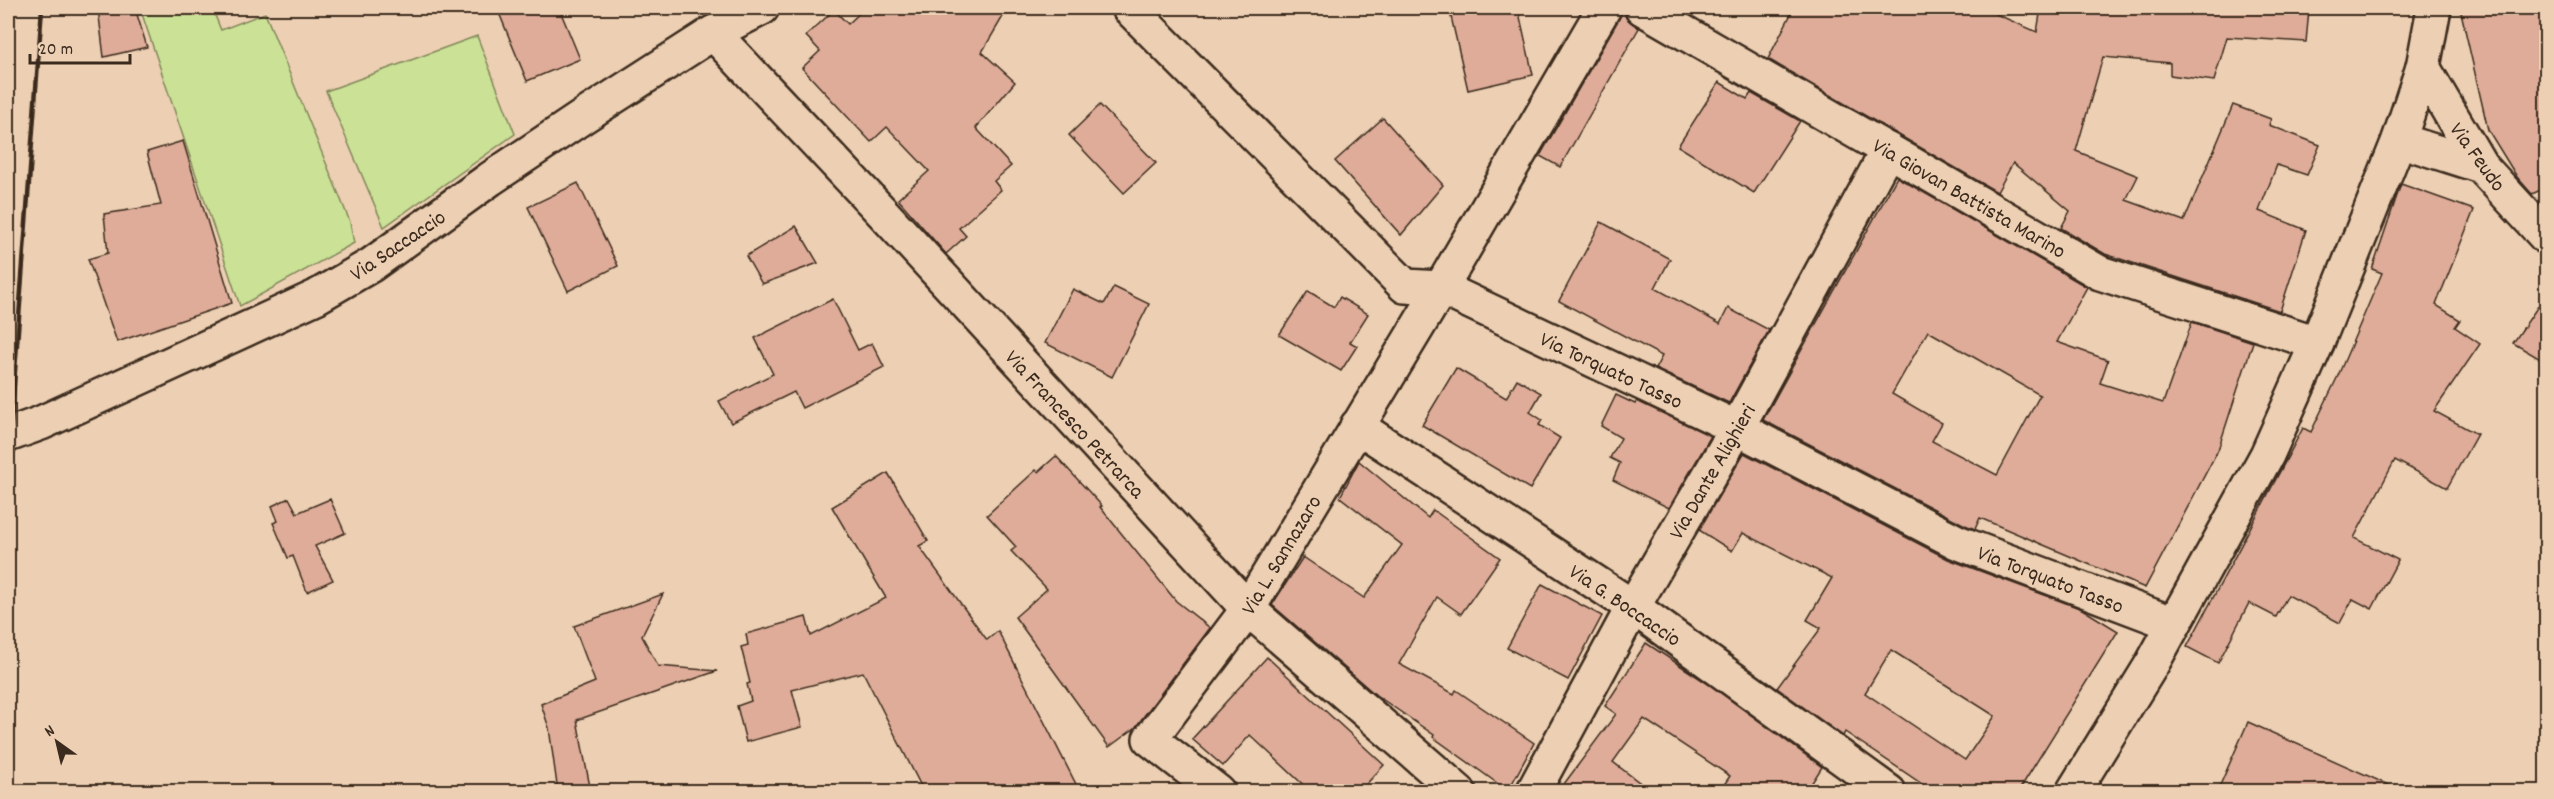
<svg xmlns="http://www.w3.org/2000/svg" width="2554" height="799" font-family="Dekko,sans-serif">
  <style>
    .green { fill: #cae196; stroke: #82865a; stroke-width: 1.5 }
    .building { fill: #deac98; stroke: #3b2a1e; stroke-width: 1.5; fill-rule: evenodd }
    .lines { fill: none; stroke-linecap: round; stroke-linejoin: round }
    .street-casing { stroke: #3b2a1e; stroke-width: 38 }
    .street { stroke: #edd0b3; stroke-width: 33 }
    .rail { stroke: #3b2a1e; stroke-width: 4.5 }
    .labels { text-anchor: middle; stroke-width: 5; stroke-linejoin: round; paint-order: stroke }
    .street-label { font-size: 22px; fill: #3b2a1e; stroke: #edd0b3 }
  </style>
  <rect width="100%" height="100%" fill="#edd0b3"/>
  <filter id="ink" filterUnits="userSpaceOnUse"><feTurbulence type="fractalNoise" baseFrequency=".0167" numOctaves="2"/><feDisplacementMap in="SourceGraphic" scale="12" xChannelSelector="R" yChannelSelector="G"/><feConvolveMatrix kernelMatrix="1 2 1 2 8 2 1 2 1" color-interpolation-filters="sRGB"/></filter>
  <g filter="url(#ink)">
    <!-- green -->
    <g class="green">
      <path d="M 140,8 L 212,8 L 221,30 L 265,13 L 350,222 L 354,243 L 240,306 Z"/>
      <path d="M 477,36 L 515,134 L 384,227 L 326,91 Z"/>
    </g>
    <!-- building -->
    <g class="building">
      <path d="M 98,8 L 135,8 L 147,47 L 104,57 Z"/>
      <path d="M 497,8 L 559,8 L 580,59 L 527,81 Z"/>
      <path d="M 865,8 L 1008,8 L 982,52 L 1015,82 L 976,128 L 1011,166 L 994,181 L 1001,190 L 959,228 L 966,236 L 946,254 L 898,199 L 929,171 L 887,127 L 871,142 L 802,68 L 820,51 L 806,36 L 834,10 L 848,24 Z"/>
      <path d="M 1449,8 L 1518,8 L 1533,75 L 1468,90 Z"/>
      <path d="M 1623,8 L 1626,18 L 1639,28 L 1560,167 L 1540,156 L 1620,17 Z"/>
      <path d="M 1794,8 L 1982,8 L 2037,32 L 2041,8 L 2280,8 L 2309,10 L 2306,42 L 2227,37 L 2214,81 L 2170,75 L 2170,63 L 2103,57 L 2076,151 L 2138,176 L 2126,200 L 2184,221 L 2233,105 L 2271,119 L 2269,125 L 2320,145 L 2307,175 L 2277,165 L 2259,211 L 2306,230 L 2280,311 L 2105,254 L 2061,228 L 2070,211 L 2013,163 L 1997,192 L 1768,59 Z"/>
      <path d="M 2460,8 L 2547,8 L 2547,187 L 2532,194 L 2517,177 L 2488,130 Z"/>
      <path d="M 1719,82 L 1747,99 L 1751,93 L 1800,121 L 1754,193 L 1678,146 Z"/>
      <path d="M 1100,105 L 1156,163 L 1124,193 L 1069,135 Z"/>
      <path d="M 1383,118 L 1443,185 L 1401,235 L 1335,161 Z"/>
      <path d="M 183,141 L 232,303 L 117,342 L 88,259 L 108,253 L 104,214 L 161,205 L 147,152 Z"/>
      <path d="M 1897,177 L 2087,287 L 2057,342 L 2108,360 L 2100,383 L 2163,403 L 2192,322 L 2253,342 L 2218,450 L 2145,588 L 1980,518 L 1975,529 L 1965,525 L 1763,420 ZM 1928,331 L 2040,395 L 1997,475 L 1932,441 L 1942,423 L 1892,394 Z"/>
      <path d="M 578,183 L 618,266 L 568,291 L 528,207 Z"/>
      <path d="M 2401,184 L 2474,210 L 2436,305 L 2460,320 L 2455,327 L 2480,344 L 2434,411 L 2477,434 L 2447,488 L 2395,460 L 2354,538 L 2398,560 L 2372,609 L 2353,599 L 2340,623 L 2288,595 L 2276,617 L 2249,603 L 2218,663 L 2187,647 L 2303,428 L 2311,432 L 2337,378 L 2382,273 L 2372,269 Z"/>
      <path d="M 1601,222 L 1670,259 L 1655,288 L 1720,324 L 1728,308 L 1769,330 L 1729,403 L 1655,369 L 1662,356 L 1559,301 Z"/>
      <path d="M 796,226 L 818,263 L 762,284 L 746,256 Z"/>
      <path d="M 1114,287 L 1149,304 L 1112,377 L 1045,343 L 1073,289 L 1104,304 Z"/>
      <path d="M 1308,291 L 1334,307 L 1340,297 L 1368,314 L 1350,342 L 1357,346 L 1341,371 L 1279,335 Z"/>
      <path d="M 2547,293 L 2547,363 L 2513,343 Z"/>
      <path d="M 833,299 L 858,350 L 872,343 L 884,367 L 802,408 L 794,392 L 731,423 L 719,401 L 773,374 L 755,338 Z"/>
      <path d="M 1456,368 L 1506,398 L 1517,379 L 1541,393 L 1530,412 L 1542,420 L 1539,425 L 1560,438 L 1530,489 L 1422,425 Z"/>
      <path d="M 1616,395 L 1635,404 L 1637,401 L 1711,436 L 1669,508 L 1613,480 L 1620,463 L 1610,458 L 1621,438 L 1601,426 Z"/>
      <path d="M 1744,453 L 1948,559 L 2082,609 L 2118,631 L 2018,792 L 1934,792 L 1845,732 L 1843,736 L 1777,688 L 1821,628 L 1807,620 L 1832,578 L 1743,533 L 1732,551 L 1699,530 ZM 1891,650 L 1995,716 L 1965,760 L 1865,693 Z"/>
      <path d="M 1056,456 L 1102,506 L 1100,507 L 1176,601 L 1210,628 L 1135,728 L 1109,747 L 1015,617 L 1047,589 L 1011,551 L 1016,547 L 987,515 L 1036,470 L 1038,472 Z"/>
      <path d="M 1359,461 L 1428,518 L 1433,510 L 1500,558 L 1461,614 L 1437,597 L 1399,664 L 1454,694 L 1456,690 L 1534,743 L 1508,791 L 1433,737 L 1434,735 L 1376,695 L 1272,605 L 1303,557 L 1364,598 L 1402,545 L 1340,497 Z"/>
      <path d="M 888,473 L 928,541 L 919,546 L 987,640 L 998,631 L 1080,792 L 924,792 L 863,672 L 792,690 L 802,727 L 746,742 L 737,706 L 751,701 L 747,684 L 750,683 L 741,647 L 748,645 L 746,634 L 806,617 L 811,636 L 886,598 L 832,507 Z"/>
      <path d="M 289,498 L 297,513 L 330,499 L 345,533 L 315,546 L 333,580 L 307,592 L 293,556 L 288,558 L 273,523 L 278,521 L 272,506 Z"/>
      <path d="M 1542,584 L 1602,616 L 1568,680 L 1507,648 Z"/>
      <path d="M 663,594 L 642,636 L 658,666 L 717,671 L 577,720 L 590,787 L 558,792 L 549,728 L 541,704 L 595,682 L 574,626 Z"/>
      <path d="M 1646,643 L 1710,685 L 1822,767 L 1806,792 L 1719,792 L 1730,776 L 1644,719 L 1613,762 L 1652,792 L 1558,792 L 1616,714 L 1605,706 Z"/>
      <path d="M 1267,657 L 1384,765 L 1359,792 L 1311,792 L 1250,735 L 1223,766 L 1192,739 Z"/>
      <path d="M 2248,722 L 2404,792 L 2217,792 Z"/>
    </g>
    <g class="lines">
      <defs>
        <g id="street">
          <path d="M 1129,8 L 1405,286 L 1441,288 L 1737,428 L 1957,542 L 2174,624"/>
          <path d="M 1642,8 L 2100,273 L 2317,343"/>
          <path d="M 713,33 L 884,214 L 1248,609 L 1459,792"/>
          <path d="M 2423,67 L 2481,166 L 2546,237"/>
          <path d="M 2399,140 L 2481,166"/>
          <path d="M 1357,426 L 1633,607 L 1889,792"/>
          <path d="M 8,435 L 41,423 L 316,297 L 371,265 L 490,179 L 584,116 L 713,33 L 762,8"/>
          <path d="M 1218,792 L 1150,739 L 1248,609 L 1441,288 L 1604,8"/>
          <path d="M 1533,792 L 1633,607 L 1737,428 L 1888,150"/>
          <path d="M 2073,792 L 2152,664 L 2267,455 L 2317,343 L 2399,140 L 2423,67 L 2434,8"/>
        </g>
      </defs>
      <!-- street casing -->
      <use href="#street" class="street-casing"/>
      <!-- street -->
      <use href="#street" class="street"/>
      <!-- rail -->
      <path class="rail" d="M 8,465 L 42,8"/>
    </g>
  </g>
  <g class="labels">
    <!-- street labels -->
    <g class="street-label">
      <text transform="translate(2479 156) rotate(54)" y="8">Via Feudo</text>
      <text transform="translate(1970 197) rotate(30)" y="8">Via Giovan Battista Marino</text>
      <text transform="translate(397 244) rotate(-34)" y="8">Via Saccaccio</text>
      <text transform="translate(1612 369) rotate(25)" y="8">Via Torquato Tasso</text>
      <text transform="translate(1076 423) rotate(47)" y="8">Via Francesco Petrarca</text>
      <text transform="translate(1711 471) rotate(-60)" y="8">Via Dante Alighieri</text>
      <text transform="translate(1280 554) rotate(-59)" y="8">Via L. Sannazaro</text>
      <text transform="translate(2051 578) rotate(21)" y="8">Via Torquato Tasso</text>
      <text transform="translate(1626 604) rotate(34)" y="8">Via G. Boccaccio</text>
    </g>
  </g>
  <!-- margin -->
  <rect width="2554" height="799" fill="none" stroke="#edd0b3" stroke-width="30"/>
  <rect x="15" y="15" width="2524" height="769" fill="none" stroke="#3b2a1e" stroke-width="2" filter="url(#ink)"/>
  <!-- north arrow -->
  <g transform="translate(57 742) rotate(326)" stroke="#edd0b3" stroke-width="4.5" paint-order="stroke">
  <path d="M0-4.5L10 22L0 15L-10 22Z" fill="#3b2a1e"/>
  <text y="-9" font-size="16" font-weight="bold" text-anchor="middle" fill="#3b2a1e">N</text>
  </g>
  <!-- scale -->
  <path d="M30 54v9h100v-9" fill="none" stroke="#3b2a1e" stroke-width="3"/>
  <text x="39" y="54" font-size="18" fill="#3b2a1e" stroke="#edd0b3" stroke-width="4.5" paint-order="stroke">20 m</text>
</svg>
